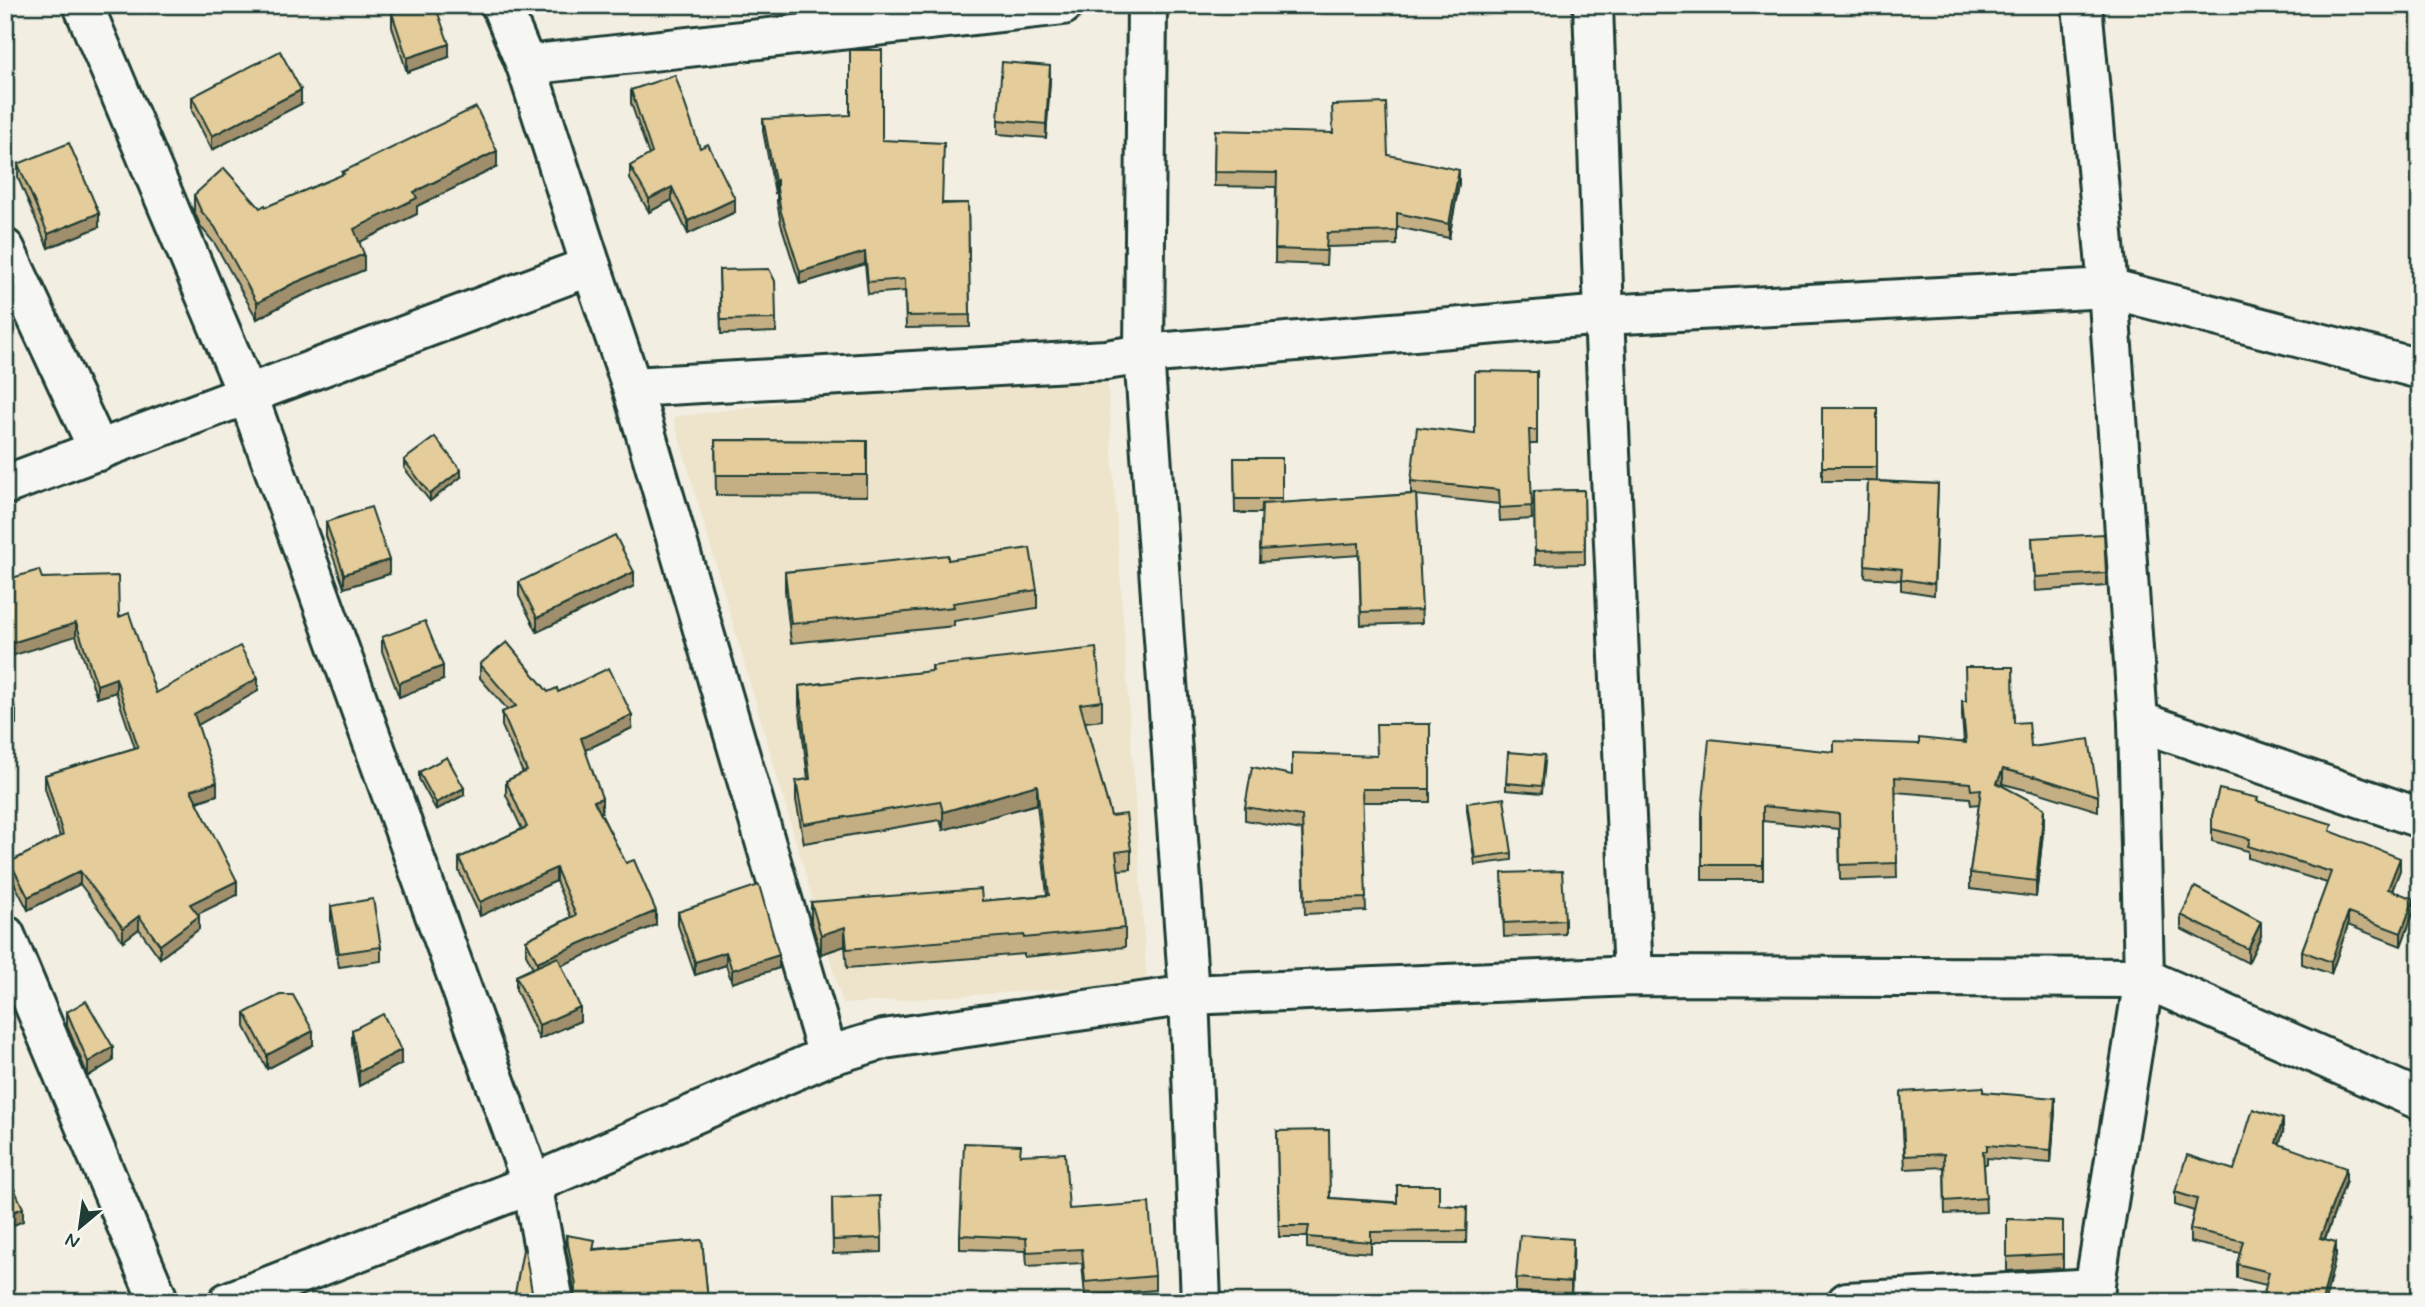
<svg xmlns="http://www.w3.org/2000/svg" width="2425" height="1307" font-family="Mynerve,sans-serif">
  <style>
    .built { fill: #eee4cc }
    .lines { fill: none; stroke-linecap: round; stroke-linejoin: round }
    .minor-casing { stroke: #1f3d34; stroke-width: 44 }
    .minor { stroke: #f6f6f2; stroke-width: 38 }
    .wall { fill: #c4af85; stroke: #1f3d34; stroke-width: 2 }
    .shaded-wall { fill: #a08f6c; stroke: #1f3d34; stroke-width: 2 }
    .building { fill: #e4cc9b; stroke: #1f3d34; stroke-width: 2 }
  </style>
  <rect width="100%" height="100%" fill="#f2eee1"/>
  <filter id="ink" filterUnits="userSpaceOnUse"><feTurbulence type="fractalNoise" baseFrequency=".0143" numOctaves="2"/><feDisplacementMap in="SourceGraphic" scale="14" xChannelSelector="R" yChannelSelector="G"/><feConvolveMatrix kernelMatrix="1 2 1 2 8 2 1 2 1" color-interpolation-filters="sRGB"/></filter>
  <g filter="url(#ink)">
    <!-- built -->
    <path class="built" d="M 1106,360 L 1147,983 L 843,1004 L 673,417 Z"/>
    <g class="lines">
      <defs>
        <g id="minor">
          <path d="M 83,5 L 248,396 L 532,1184 L 554,1302"/>
          <path d="M 1147,5 L 1144,354 L 1189,995 L 1201,1302"/>
          <path d="M 1593,5 L 1604,315 L 1633,976"/>
          <path d="M 2082,5 L 2108,288 L 2138,721 L 2144,978 L 2092,1302"/>
          <path d="M 526,65 L 1063,5"/>
          <path d="M 5,249 L 99,451"/>
          <path d="M 591,266 L 632,387 L 1106,360 L 1144,354 L 1604,315 L 2108,288 L 2420,369"/>
          <path d="M 632,387 L 828,1056"/>
          <path d="M 5,485 L 591,266 L 526,65 L 501,5"/>
          <path d="M 2138,721 L 2420,818"/>
          <path d="M 5,935 L 159,1302"/>
          <path d="M 228,1302 L 532,1184 L 828,1056 L 884,1039 L 1189,995 L 1633,976 L 2144,978 L 2420,1100"/>
          <path d="M 1847,1302 L 2095,1288"/>
        </g>
      </defs>
      <!-- minor casing -->
      <use href="#minor" class="minor-casing"/>
      <!-- minor -->
      <use href="#minor" class="minor"/>
    </g>
    <!-- wall -->
    <g class="wall">
      <path d="M 392,13 L 449,57 L 407,72 L 392,27 Z"/>
      <path d="M 1050,80 L 1046,138 L 998,134 L 998,120 Z"/>
      <path d="M 631,90 L 700,148 L 735,212 L 688,234 L 672,200 L 649,212 L 630,179 L 630,166 L 649,155 L 631,103 Z"/>
      <path d="M 192,97 L 301,104 L 212,150 L 192,111 Z"/>
      <path d="M 763,119 L 882,140 L 942,203 L 968,203 L 970,327 L 906,328 L 905,291 L 868,294 L 865,264 L 800,284 L 781,224 L 777,202 L 777,192 L 775,193 L 763,131 Z"/>
      <path d="M 1215,130 L 1388,155 L 1459,184 L 1449,238 L 1397,227 L 1397,245 L 1327,247 L 1326,265 L 1275,263 L 1276,187 L 1214,186 Z"/>
      <path d="M 18,164 L 99,227 L 48,248 L 18,178 Z"/>
      <path d="M 497,167 L 417,206 L 417,214 L 359,242 L 364,270 L 292,300 L 257,319 L 215,244 L 201,227 L 194,211 L 194,195 L 260,208 L 266,207 L 342,175 L 342,172 Z"/>
      <path d="M 719,270 L 776,319 L 776,332 L 721,334 Z"/>
      <path d="M 1537,372 L 1537,444 L 1529,444 L 1532,519 L 1500,521 L 1499,504 L 1416,495 L 1422,623 L 1361,625 L 1359,555 L 1260,562 L 1262,513 L 1235,513 L 1234,458 L 1282,458 L 1282,503 L 1411,494 L 1411,481 L 1475,434 Z"/>
      <path d="M 1822,408 L 1877,408 L 1877,481 L 1938,484 L 1934,595 L 1901,590 L 1901,580 L 1865,577 L 1868,481 L 1822,481 Z"/>
      <path d="M 715,440 L 867,441 L 867,496 L 716,495 Z"/>
      <path d="M 404,460 L 461,477 L 430,501 L 404,468 Z"/>
      <path d="M 1584,490 L 1585,564 L 1535,565 L 1534,491 Z"/>
      <path d="M 326,522 L 389,574 L 344,588 L 326,536 Z"/>
      <path d="M 2032,538 L 2106,573 L 2106,586 L 2035,591 Z"/>
      <path d="M 948,560 L 1037,590 L 1037,608 L 954,621 L 954,626 L 791,643 L 785,590 L 785,572 Z"/>
      <path d="M 42,578 L 119,617 L 156,693 L 258,691 L 198,725 L 217,795 L 197,802 L 237,895 L 197,914 L 199,929 L 160,958 L 139,929 L 123,941 L 80,884 L 28,910 L 10,875 L 10,862 L 60,837 L 45,788 L 45,775 L 135,748 L 116,692 L 97,698 L 76,636 Z"/>
      <path d="M 519,582 L 634,586 L 537,632 L 519,596 Z"/>
      <path d="M 382,637 L 443,680 L 399,697 L 382,651 Z"/>
      <path d="M 480,664 L 548,692 L 558,692 L 632,728 L 585,750 L 602,812 L 600,812 L 656,925 L 561,965 L 580,1021 L 539,1039 L 516,990 L 516,976 L 533,968 L 526,954 L 526,940 L 571,917 L 556,881 L 480,916 L 459,871 L 459,858 L 522,829 L 506,795 L 506,781 L 523,773 L 502,726 L 502,712 L 508,710 L 480,678 Z"/>
      <path d="M 932,666 L 1102,701 L 1102,720 L 1085,722 L 1111,816 L 1131,850 L 1131,869 L 1118,870 L 1125,928 L 1125,947 L 1024,957 L 1024,954 L 847,968 L 845,946 L 821,954 L 811,921 L 811,902 L 982,901 L 1047,895 L 1037,804 L 943,830 L 940,820 L 804,843 L 796,800 L 796,781 L 808,779 L 799,705 L 799,686 L 932,671 Z"/>
      <path d="M 1962,701 L 2014,723 L 2031,747 L 2098,796 L 2098,811 L 2034,791 L 2034,792 L 2003,784 L 2002,786 L 2044,823 L 2036,897 L 1970,889 L 1970,873 L 1979,804 L 1971,805 L 1970,798 L 1895,792 L 1897,878 L 1840,880 L 1839,829 L 1763,821 L 1763,880 L 1702,880 L 1702,813 L 1834,752 L 1919,744 L 1964,742 L 1962,716 Z"/>
      <path d="M 1430,724 L 1430,802 L 1362,802 L 1366,911 L 1305,914 L 1302,830 L 1245,820 L 1245,807 L 1292,775 L 1376,756 Z"/>
      <path d="M 1545,762 L 1542,793 L 1506,790 L 1506,783 Z"/>
      <path d="M 419,772 L 464,795 L 436,810 L 419,779 Z"/>
      <path d="M 2258,802 L 2332,832 L 2400,870 L 2392,891 L 2414,911 L 2401,946 L 2348,925 L 2331,974 L 2302,964 L 2302,951 L 2327,883 L 2248,858 L 2248,851 L 2212,841 L 2212,816 Z"/>
      <path d="M 1467,803 L 1512,853 L 1512,860 L 1475,865 L 1467,810 Z"/>
      <path d="M 1502,887 L 1565,920 L 1565,934 L 1504,937 Z"/>
      <path d="M 331,906 L 381,947 L 381,961 L 339,967 L 331,920 Z"/>
      <path d="M 678,912 L 779,968 L 732,983 L 726,965 L 695,975 L 678,925 Z"/>
      <path d="M 2181,915 L 2261,936 L 2248,963 L 2181,929 Z"/>
      <path d="M 67,1012 L 113,1061 L 88,1076 L 67,1026 Z"/>
      <path d="M 245,1013 L 313,1045 L 267,1069 L 245,1027 Z"/>
      <path d="M 352,1030 L 401,1064 L 359,1086 L 352,1044 Z"/>
      <path d="M 1901,1092 L 1983,1092 L 2055,1111 L 2051,1163 L 1987,1158 L 1987,1164 L 1984,1164 L 1986,1212 L 1945,1214 L 1944,1167 L 1905,1169 Z"/>
      <path d="M 1277,1131 L 1330,1198 L 1467,1207 L 1466,1243 L 1371,1243 L 1371,1253 L 1307,1248 L 1307,1237 L 1279,1237 Z"/>
      <path d="M 2283,1132 L 2279,1144 L 2346,1181 L 2325,1239 L 2336,1255 L 2266,1285 L 2237,1278 L 2237,1264 L 2240,1253 L 2190,1242 L 2190,1229 L 2194,1211 L 2175,1205 L 2175,1192 L 2234,1170 Z"/>
      <path d="M 1021,1155 L 1069,1209 L 1155,1276 L 1155,1290 L 1085,1296 L 1082,1263 L 1027,1266 L 1026,1251 L 960,1249 L 960,1235 Z"/>
      <path d="M 832,1198 L 882,1238 L 882,1252 L 833,1254 Z"/>
      <path d="M 2007,1219 L 2063,1221 L 2063,1268 L 2007,1271 Z"/>
      <path d="M 566,1235 L 595,1249 L 702,1240 L 708,1302 L 570,1302 L 574,1296 L 575,1293 L 566,1249 Z"/>
      <path d="M 1573,1253 L 1571,1296 L 1516,1292 L 1516,1278 Z"/>
    </g>
    <!-- shaded-wall -->
    <g class="shaded-wall">
      <path d="M 449,44 L 449,57 L 407,72 L 407,58 Z"/>
      <path d="M 1050,66 L 1050,80 L 1046,138 L 1046,124 Z"/>
      <path d="M 301,90 L 301,104 L 212,150 L 212,136 Z"/>
      <path d="M 497,151 L 497,167 L 417,206 L 417,214 L 354,245 L 354,229 L 414,192 Z"/>
      <path d="M 1459,170 L 1459,184 L 1449,238 L 1449,224 Z"/>
      <path d="M 777,180 L 777,192 L 775,193 L 775,181 Z"/>
      <path d="M 672,187 L 672,200 L 649,212 L 649,199 Z"/>
      <path d="M 735,199 L 735,212 L 688,234 L 688,221 Z"/>
      <path d="M 99,213 L 99,227 L 48,248 L 48,234 Z"/>
      <path d="M 865,252 L 865,264 L 800,284 L 800,272 Z"/>
      <path d="M 364,254 L 364,270 L 292,300 L 257,319 L 257,303 L 292,284 Z"/>
      <path d="M 461,470 L 461,477 L 430,501 L 430,494 Z"/>
      <path d="M 389,560 L 389,574 L 344,588 L 344,574 Z"/>
      <path d="M 634,572 L 634,586 L 537,632 L 537,618 Z"/>
      <path d="M 76,623 L 76,636 L 5,658 L 5,645 Z"/>
      <path d="M 443,666 L 443,680 L 399,697 L 399,683 Z"/>
      <path d="M 116,678 L 116,692 L 97,698 L 97,685 Z"/>
      <path d="M 258,678 L 258,691 L 194,727 L 194,714 Z"/>
      <path d="M 16,711 L 16,724 L 5,728 L 5,715 Z"/>
      <path d="M 632,715 L 632,728 L 581,752 L 581,738 Z"/>
      <path d="M 2003,769 L 2003,784 L 1997,798 L 1997,783 Z"/>
      <path d="M 217,782 L 217,795 L 191,803 L 191,790 Z"/>
      <path d="M 1037,785 L 1037,804 L 943,830 L 943,812 Z"/>
      <path d="M 464,788 L 464,795 L 436,810 L 436,803 Z"/>
      <path d="M 602,798 L 602,812 L 594,814 L 594,801 Z"/>
      <path d="M 2044,808 L 2044,823 L 2036,897 L 2036,881 Z"/>
      <path d="M 2400,858 L 2400,870 L 2388,901 L 2388,889 Z"/>
      <path d="M 556,868 L 556,881 L 480,916 L 480,902 Z"/>
      <path d="M 80,871 L 80,884 L 28,910 L 28,897 Z"/>
      <path d="M 237,881 L 237,895 L 190,918 L 190,904 Z"/>
      <path d="M 2414,899 L 2414,911 L 2401,946 L 2401,933 Z"/>
      <path d="M 656,911 L 656,925 L 537,976 L 537,962 Z"/>
      <path d="M 2348,913 L 2348,925 L 2331,974 L 2331,962 Z"/>
      <path d="M 139,916 L 139,929 L 123,941 L 123,928 Z"/>
      <path d="M 199,916 L 199,929 L 160,958 L 160,945 Z"/>
      <path d="M 2261,922 L 2261,936 L 2248,963 L 2248,949 Z"/>
      <path d="M 845,927 L 845,946 L 821,954 L 821,935 Z"/>
      <path d="M 726,952 L 726,965 L 695,975 L 695,962 Z"/>
      <path d="M 779,955 L 779,968 L 732,983 L 732,970 Z"/>
      <path d="M 580,1007 L 580,1021 L 539,1039 L 539,1025 Z"/>
      <path d="M 313,1031 L 313,1045 L 267,1069 L 267,1055 Z"/>
      <path d="M 113,1047 L 113,1061 L 88,1076 L 88,1062 Z"/>
      <path d="M 401,1050 L 401,1064 L 359,1086 L 359,1072 Z"/>
      <path d="M 2055,1098 L 2055,1111 L 2051,1163 L 2051,1150 Z"/>
      <path d="M 2283,1119 L 2283,1132 L 2276,1156 L 2276,1143 Z"/>
      <path d="M 2346,1168 L 2346,1181 L 2320,1251 L 2320,1238 Z"/>
      <path d="M 23,1208 L 23,1221 L 5,1229 L 5,1215 Z"/>
      <path d="M 1573,1239 L 1573,1253 L 1571,1296 L 1571,1282 Z"/>
      <path d="M 2336,1242 L 2336,1255 L 2325,1302 L 2322,1302 Z"/>
    </g>
    <!-- building -->
    <g class="building">
      <path d="M 416,5 L 435,5 L 449,44 L 407,58 L 392,13 Z"/>
      <path d="M 850,50 L 882,50 L 882,140 L 944,143 L 942,204 L 968,203 L 970,315 L 906,316 L 905,279 L 868,282 L 865,252 L 800,272 L 781,212 L 777,189 L 777,180 L 775,181 L 763,119 L 850,115 Z"/>
      <path d="M 280,51 L 301,90 L 212,136 L 192,97 Z"/>
      <path d="M 1002,62 L 1050,66 L 1046,124 L 998,120 Z"/>
      <path d="M 675,75 L 700,148 L 708,144 L 735,199 L 688,221 L 672,187 L 649,199 L 630,166 L 652,153 L 631,90 Z"/>
      <path d="M 1386,103 L 1388,155 L 1459,170 L 1449,224 L 1397,213 L 1397,231 L 1327,233 L 1326,251 L 1275,249 L 1277,173 L 1214,172 L 1215,130 L 1333,133 L 1332,105 Z"/>
      <path d="M 476,107 L 497,151 L 414,192 L 417,198 L 354,229 L 364,254 L 292,284 L 257,303 L 215,227 L 201,211 L 194,195 L 224,168 L 260,208 L 265,205 L 266,207 L 344,174 L 342,172 Z"/>
      <path d="M 69,143 L 99,213 L 48,234 L 18,164 Z"/>
      <path d="M 769,269 L 775,281 L 776,319 L 721,320 L 719,270 Z"/>
      <path d="M 1475,371 L 1537,372 L 1537,430 L 1529,430 L 1532,506 L 1500,508 L 1499,490 L 1411,481 L 1417,427 L 1475,434 Z"/>
      <rect x="1822" y="408" width="55" height="59"/>
      <path d="M 435,437 L 461,470 L 430,494 L 404,460 Z"/>
      <path d="M 715,440 L 867,441 L 867,475 L 716,475 Z"/>
      <path d="M 1234,458 L 1282,458 L 1282,499 L 1235,499 Z"/>
      <path d="M 1868,481 L 1938,484 L 1934,584 L 1901,579 L 1902,569 L 1865,565 Z"/>
      <path d="M 1584,490 L 1585,550 L 1535,551 L 1534,491 Z"/>
      <path d="M 1416,494 L 1422,610 L 1361,612 L 1359,543 L 1260,550 L 1262,504 Z"/>
      <path d="M 371,507 L 389,560 L 344,574 L 326,522 Z"/>
      <path d="M 2104,534 L 2106,573 L 2035,577 L 2032,538 Z"/>
      <path d="M 615,535 L 634,572 L 537,618 L 519,582 Z"/>
      <path d="M 1030,548 L 1037,590 L 953,603 L 954,607 L 791,624 L 785,572 L 948,555 L 948,560 Z"/>
      <path d="M 39,570 L 42,578 L 118,576 L 119,617 L 129,613 L 156,693 L 240,646 L 258,678 L 194,714 L 217,782 L 191,790 L 237,881 L 190,904 L 199,916 L 160,945 L 139,916 L 123,928 L 80,871 L 28,897 L 10,862 L 63,835 L 45,775 L 138,747 L 116,678 L 97,685 L 76,623 L 5,645 L 5,580 Z"/>
      <path d="M 425,621 L 443,666 L 399,683 L 382,637 Z"/>
      <path d="M 507,642 L 548,692 L 557,688 L 558,692 L 609,668 L 632,715 L 581,738 L 602,798 L 594,801 L 626,863 L 634,860 L 656,911 L 537,962 L 526,940 L 576,915 L 556,868 L 480,902 L 459,858 L 527,827 L 506,781 L 527,771 L 502,712 L 516,706 L 480,664 Z"/>
      <path d="M 1096,648 L 1102,701 L 1080,704 L 1111,816 L 1126,814 L 1131,850 L 1116,852 L 1125,928 L 1024,938 L 1024,935 L 847,949 L 845,927 L 821,935 L 811,902 L 981,889 L 982,901 L 1049,895 L 1037,785 L 943,812 L 940,801 L 804,824 L 796,781 L 810,779 L 799,686 L 933,671 L 932,666 Z"/>
      <path d="M 1965,667 L 2013,667 L 2014,723 L 2029,722 L 2031,747 L 2089,739 L 2098,796 L 2034,776 L 2034,777 L 2003,769 L 1997,783 L 2044,808 L 2036,881 L 1970,873 L 1981,789 L 1971,790 L 1970,783 L 1895,777 L 1897,863 L 1840,865 L 1839,814 L 1763,806 L 1763,865 L 1702,865 L 1702,813 L 1709,739 L 1834,752 L 1834,741 L 1919,744 L 1919,738 L 1966,743 L 1962,701 L 1966,701 Z"/>
      <path d="M 5,684 L 16,711 L 5,715 Z"/>
      <path d="M 1376,724 L 1430,724 L 1430,789 L 1362,789 L 1366,898 L 1305,900 L 1302,816 L 1245,807 L 1252,767 L 1292,775 L 1292,753 L 1377,756 Z"/>
      <path d="M 1508,752 L 1545,755 L 1542,786 L 1506,783 Z"/>
      <path d="M 447,757 L 464,788 L 436,803 L 419,772 Z"/>
      <path d="M 2219,789 L 2258,798 L 2257,801 L 2332,824 L 2330,831 L 2400,858 L 2388,889 L 2414,899 L 2401,933 L 2348,913 L 2331,962 L 2302,951 L 2331,872 L 2248,846 L 2250,839 L 2212,829 L 2212,816 Z"/>
      <path d="M 1504,798 L 1512,853 L 1475,858 L 1467,803 Z"/>
      <path d="M 1562,871 L 1565,920 L 1504,923 L 1502,873 Z"/>
      <path d="M 759,885 L 779,955 L 732,970 L 726,952 L 695,962 L 678,912 Z"/>
      <path d="M 2195,887 L 2261,922 L 2248,949 L 2181,915 Z"/>
      <path d="M 373,899 L 381,947 L 339,953 L 331,906 Z"/>
      <path d="M 558,957 L 580,1007 L 539,1025 L 516,976 Z"/>
      <path d="M 280,995 L 293,995 L 313,1031 L 267,1055 L 245,1013 Z"/>
      <path d="M 86,1001 L 113,1047 L 88,1062 L 67,1012 Z"/>
      <path d="M 383,1014 L 401,1050 L 359,1072 L 352,1030 Z"/>
      <path d="M 1983,1087 L 1983,1092 L 2055,1098 L 2051,1150 L 1987,1145 L 1987,1151 L 1983,1151 L 1986,1198 L 1945,1201 L 1944,1154 L 1905,1156 L 1901,1092 Z"/>
      <path d="M 2253,1109 L 2283,1119 L 2276,1143 L 2346,1168 L 2320,1238 L 2336,1242 L 2322,1302 L 2262,1302 L 2269,1272 L 2237,1264 L 2243,1241 L 2190,1229 L 2197,1199 L 2175,1192 L 2187,1155 L 2234,1170 Z"/>
      <path d="M 1329,1130 L 1330,1198 L 1397,1203 L 1397,1185 L 1439,1185 L 1439,1205 L 1467,1207 L 1466,1231 L 1371,1232 L 1371,1242 L 1307,1237 L 1309,1226 L 1279,1226 L 1277,1131 Z"/>
      <path d="M 964,1143 L 1021,1145 L 1020,1155 L 1065,1153 L 1069,1209 L 1149,1203 L 1155,1276 L 1085,1282 L 1082,1249 L 1027,1252 L 1026,1238 L 960,1235 Z"/>
      <path d="M 5,1169 L 23,1208 L 5,1215 Z"/>
      <path d="M 880,1196 L 882,1238 L 833,1240 L 832,1198 Z"/>
      <path d="M 2007,1219 L 2063,1221 L 2063,1254 L 2007,1257 Z"/>
      <path d="M 566,1235 L 595,1240 L 593,1250 L 702,1240 L 708,1300 L 692,1302 L 570,1302 L 574,1296 L 576,1285 Z"/>
      <path d="M 1520,1235 L 1573,1239 L 1571,1282 L 1516,1278 Z"/>
      <path d="M 524,1244 L 532,1292 L 538,1302 L 528,1302 L 514,1299 Z"/>
    </g>
  </g>
  <!-- margin -->
  <rect width="2425" height="1307" fill="none" stroke="#f6f6f2" stroke-width="28"/>
  <rect x="14" y="14" width="2397" height="1279" fill="none" stroke="#1f3d34" stroke-width="2.5" filter="url(#ink)"/>
  <!-- north arrow -->
  <g transform="translate(80 1227) rotate(209)" stroke="#f6f6f2" stroke-width="5" paint-order="stroke">
  <path d="M0-5L12 26L0 18L-12 26Z" fill="#1f3d34"/>
  <text y="-10" font-size="19" font-weight="bold" text-anchor="middle" fill="#1f3d34">N</text>
  </g>
</svg>
